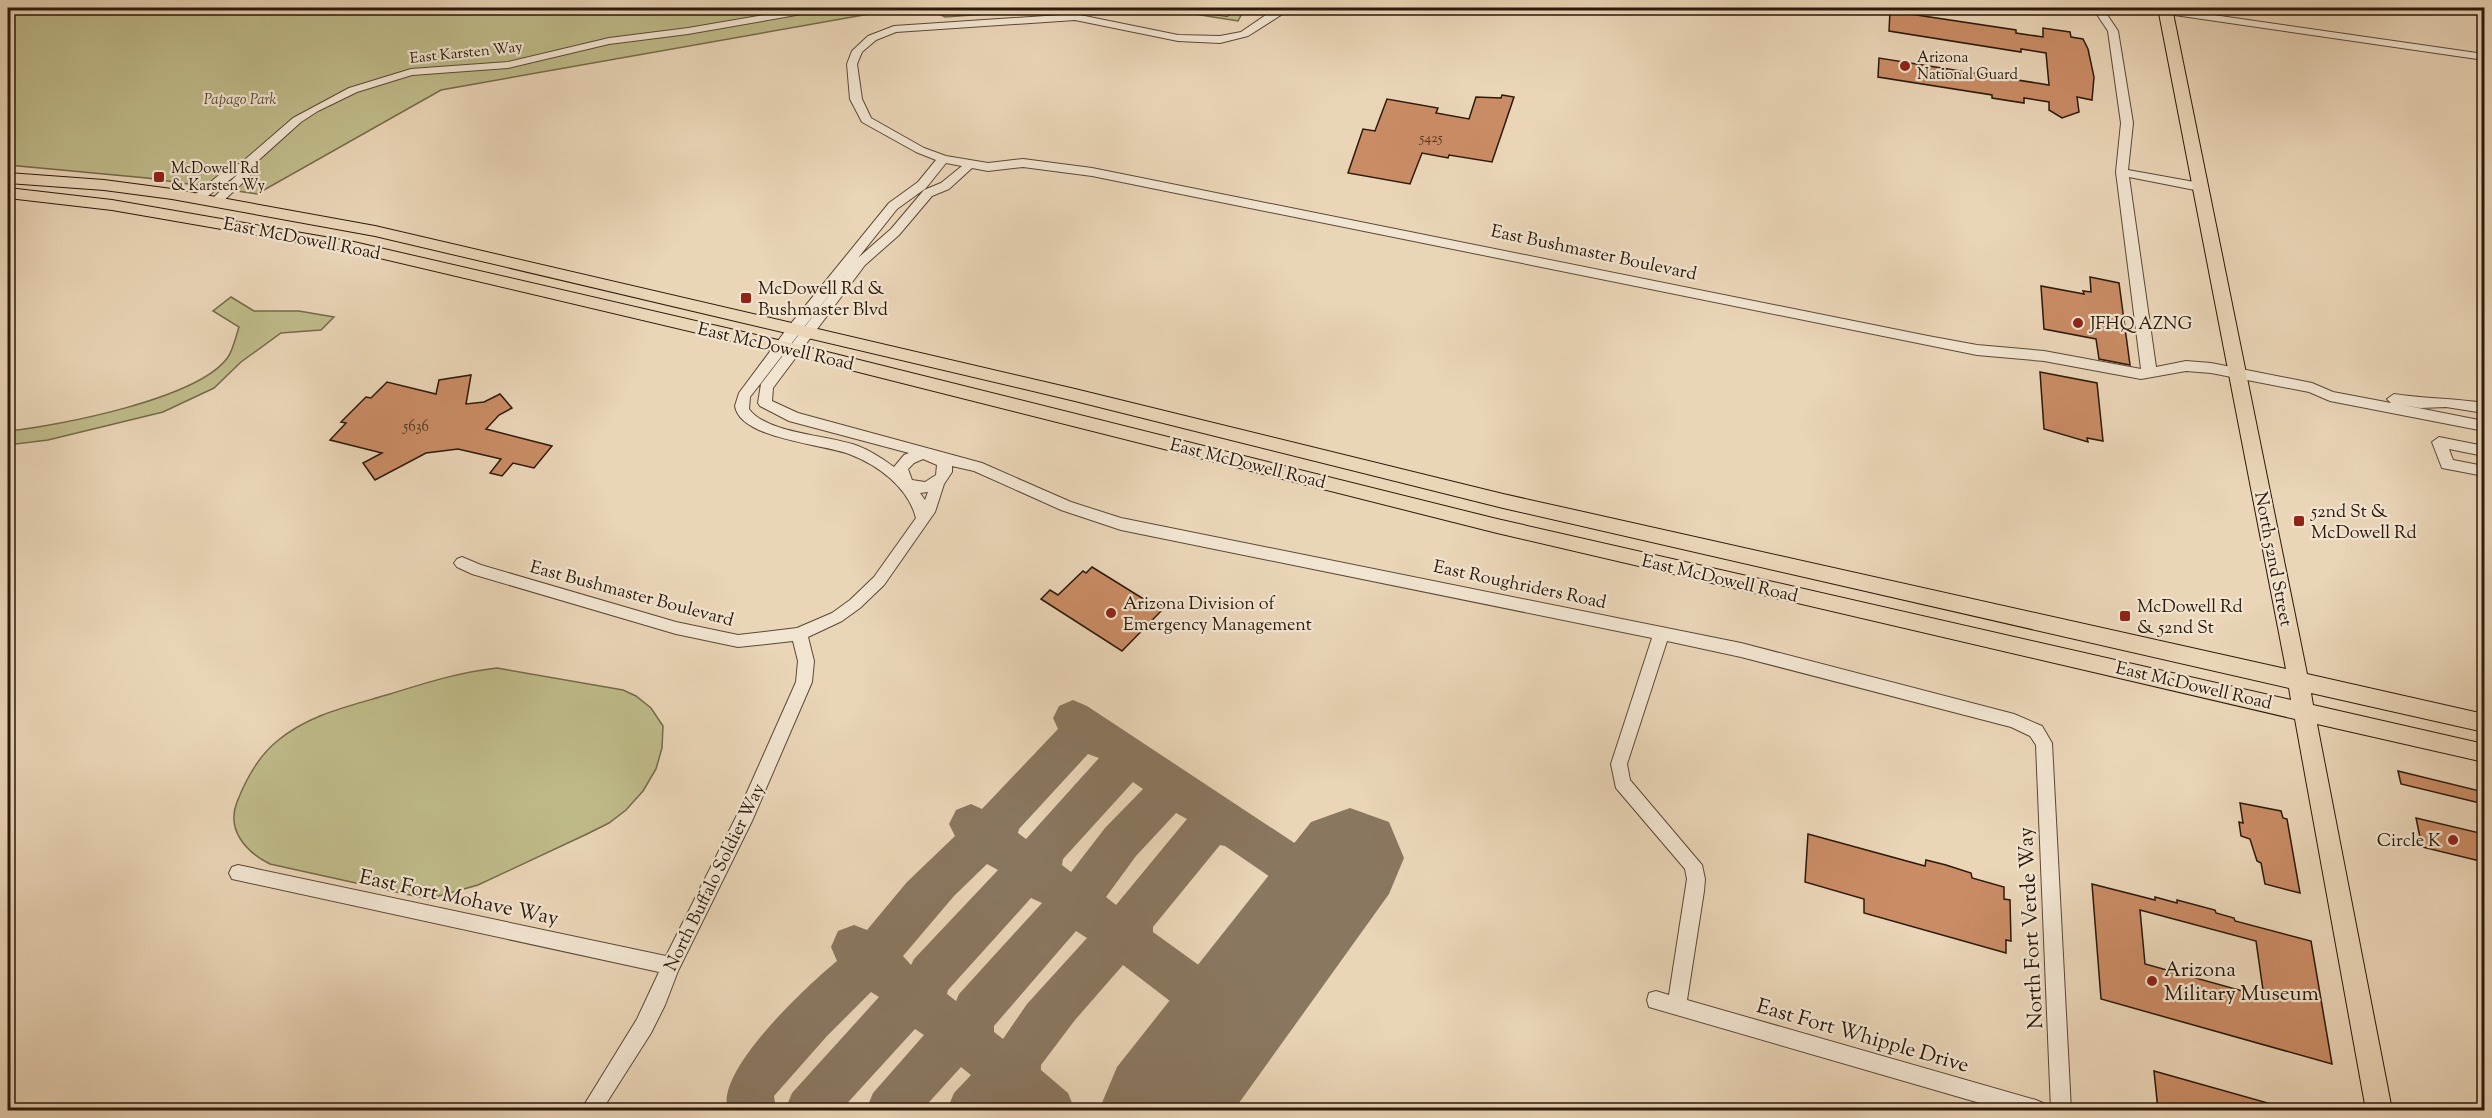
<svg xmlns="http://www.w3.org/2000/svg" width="2492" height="1118" font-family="'Sorts Mill Goudy',serif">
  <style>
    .green { fill: #bfbb89; stroke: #756a4a; stroke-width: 1.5 }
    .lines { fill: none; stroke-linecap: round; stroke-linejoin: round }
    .taxiway { fill: #8a7760; fill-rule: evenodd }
    .runway { fill: #8a7760; fill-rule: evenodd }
    .building { fill: #ca8c65; stroke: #2b190a; stroke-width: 1.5; fill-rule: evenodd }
    .minor-casing { stroke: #5b4835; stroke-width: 2 }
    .major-casing { stroke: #2b190a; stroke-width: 2 }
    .minor { fill: #f1e4d0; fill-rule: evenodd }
    .major { fill: #ead5b7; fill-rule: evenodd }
    .poi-dot { fill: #8f2418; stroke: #f1e4d0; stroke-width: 2 }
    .labels { text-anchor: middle; stroke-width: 4.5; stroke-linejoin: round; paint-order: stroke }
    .far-number-label { font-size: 14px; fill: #533621 }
    .far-street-label { font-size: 15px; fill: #2b190a; stroke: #f1e4d0 }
    .far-poi-label { font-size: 15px; fill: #2b190a; stroke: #f1e4d0; text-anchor: start }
    .far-park-label { font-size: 15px; font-style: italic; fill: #574a30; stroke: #f1e4d0 }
    .number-label { font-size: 15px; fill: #533621 }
    .street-label { font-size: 18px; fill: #2b190a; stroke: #f1e4d0 }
    .poi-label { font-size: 18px; fill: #2b190a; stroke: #f1e4d0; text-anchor: start }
    .near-street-label { font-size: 21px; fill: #2b190a; stroke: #f1e4d0 }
    .near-poi-label { font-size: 21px; fill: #2b190a; stroke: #f1e4d0; text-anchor: start }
  </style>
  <rect width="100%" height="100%" fill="#ead5b7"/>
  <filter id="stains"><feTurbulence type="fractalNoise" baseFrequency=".00333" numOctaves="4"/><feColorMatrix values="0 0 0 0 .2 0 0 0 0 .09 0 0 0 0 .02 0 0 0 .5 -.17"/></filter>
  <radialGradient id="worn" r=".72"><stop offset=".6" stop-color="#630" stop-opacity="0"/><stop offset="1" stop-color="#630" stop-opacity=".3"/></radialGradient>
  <!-- green -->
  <g class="green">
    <path d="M 8,8 L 903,8 L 441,90 L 257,194 L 147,178 L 8,165 Z"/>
    <path d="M 916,8 L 1073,8 L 945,17 L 939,14 L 938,10 L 915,13 Z"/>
    <path d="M 1156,8 L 1245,8 L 1238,21 Z"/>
    <path d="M 231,297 L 254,311 L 299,311 L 334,317 L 321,330 L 281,333 L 241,362 L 214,388 L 163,412 L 48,440 L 8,445 L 8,431 C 57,426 199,399 228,357 C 233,350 236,336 239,327 L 213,311 Z"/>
    <path d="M 497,668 L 623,690 L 636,696 L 651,708 L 663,726 L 662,748 L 656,769 L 643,791 L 626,810 L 609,823 L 587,834 L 478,885 L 428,899 L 270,864 C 246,852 226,830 237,802 C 246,779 257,758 276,742 C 309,714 350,706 390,694 C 425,683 460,672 497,668 Z"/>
  </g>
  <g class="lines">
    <!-- taxiway -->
    <path class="taxiway" d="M 1073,700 L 1087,706 L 1343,875 L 1349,890 L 1343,905 L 1327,911 L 1311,905 L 1225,846 L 1220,845 L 1153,927 L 1153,932 L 1247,1000 L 1254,1017 L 1247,1034 L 1230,1041 L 1213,1034 L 1123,965 L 1075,1020 L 1041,1065 L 1041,1070 L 1068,1093 L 1075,1110 L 1013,1110 L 1008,1107 L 1005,1110 L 947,1110 L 954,1093 L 971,1075 L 961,1067 L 922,1110 L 866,1110 L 873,1093 L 924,1035 L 915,1029 L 841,1110 L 785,1110 L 792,1093 L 879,997 L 871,992 L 827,1036 L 774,1096 L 776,1110 L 728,1110 C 714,1071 808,985 837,961 L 831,947 L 838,931 L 854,925 L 867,930 L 907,882 L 955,836 L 949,824 L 956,810 L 971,804 L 982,809 L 1058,729 L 1053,718 L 1059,706 ZM 1088,754 L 1099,758 L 1026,839 L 1018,833 L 1019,829 ZM 1133,782 L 1143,789 L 1105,828 L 1071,872 L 1062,865 L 1063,859 ZM 1176,813 L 1187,819 L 1116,905 L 1106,897 L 1136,856 ZM 987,864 L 998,870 L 914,959 L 911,965 L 903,956 L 954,896 ZM 1031,898 L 1042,903 L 959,994 L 956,1001 L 947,994 L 948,990 ZM 1076,931 L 1087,938 L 1027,1004 L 1003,1039 L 994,1032 L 994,1026 Z"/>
    <!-- runway -->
    <path class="runway" d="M 1350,808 L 1389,822 L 1404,858 L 1389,894 L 1234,1110 L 1099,1110 L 1117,1067 L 1311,822 Z"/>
  </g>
  <!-- building -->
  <g class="building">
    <path d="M 1890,11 L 2016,30 L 2016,33 L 2043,37 L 2043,28 L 2070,32 L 2071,37 L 2083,39 L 2088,49 L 2094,77 L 2092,100 L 2077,97 L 2079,112 L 2062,118 L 2049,110 L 2049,102 L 2024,98 L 2024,103 L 1992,98 L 1992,95 L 1878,77 L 1879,58 L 2049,85 L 2046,53 L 2021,49 L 2021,52 L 1889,31 Z"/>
    <path d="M 1502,95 L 1514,97 L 1492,162 L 1449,155 L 1448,158 L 1422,153 L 1410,184 L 1348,173 L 1363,129 L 1375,131 L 1387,99 L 1438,108 L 1436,113 L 1469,119 L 1476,97 L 1501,98 Z"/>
    <path d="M 2090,277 L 2119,283 L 2130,365 L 2099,359 L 2096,339 L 2044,329 L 2041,286 L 2084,294 L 2083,291 L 2091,292 Z"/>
    <path d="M 2040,372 L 2097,383 L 2103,441 L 2087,438 L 2088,442 L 2044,429 Z"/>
    <path d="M 471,375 L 466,404 L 484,402 L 500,394 L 512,408 L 499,415 L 486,429 L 552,446 L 534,468 L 513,463 L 502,476 L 490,473 L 501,459 L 458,449 L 426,453 L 375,480 L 363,463 L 382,453 L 330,440 L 346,423 L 341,422 L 366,397 L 371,398 L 387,382 L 436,394 L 439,380 Z"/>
    <path d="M 1092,567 L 1150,603 L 1153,600 L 1165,607 L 1122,651 L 1041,599 L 1050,590 L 1058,595 L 1083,571 L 1086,573 Z"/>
    <path d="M 2398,771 L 2484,792 L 2484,804 L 2401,784 Z"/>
    <path d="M 2240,803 L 2281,811 L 2283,818 L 2287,819 L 2300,893 L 2265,884 L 2261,863 L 2257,861 L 2250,839 L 2241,836 L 2239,822 L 2243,823 Z"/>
    <path d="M 2416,818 L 2484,834 L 2484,862 L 2422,847 Z"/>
    <path d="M 1808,834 L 1925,866 L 1926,860 L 1946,865 L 1971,873 L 1972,878 L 2004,887 L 2004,899 L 2010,900 L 2011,941 L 2006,940 L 2006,953 L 1864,913 L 1864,899 L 1805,882 Z"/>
    <path d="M 2092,884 L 2155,900 L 2155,897 L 2177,903 L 2177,900 L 2215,910 L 2216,913 L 2234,918 L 2235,921 L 2311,941 L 2332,1064 L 2101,999 ZM 2140,910 L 2256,941 L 2264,997 L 2145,964 Z"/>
    <path d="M 2154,1071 L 2282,1107 L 2282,1110 L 2158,1110 Z"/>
  </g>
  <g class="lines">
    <defs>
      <g id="minor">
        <path d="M 804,8 L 824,8 L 819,11 L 688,34 L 609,44 L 508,68 L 412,75 L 357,92 L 318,111 L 301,122 L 251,167 L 250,176 L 220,204 L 212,204 L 210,201 L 239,173 L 201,201 L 197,202 L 191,198 L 224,171 L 241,163 L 293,118 L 349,88 L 411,69 L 508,62 L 609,38 L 688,28 Z"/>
        <path d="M 1186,8 L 1239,8 L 1227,16 L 1191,11 Z"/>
        <path d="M 1276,8 L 1292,8 L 1248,36 L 1220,43 L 1178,41 L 1075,20 L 896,32 L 876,40 L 862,52 L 857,64 L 862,99 L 871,118 L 924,148 L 946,156 L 988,163 L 1023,159 L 1092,168 L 1928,336 L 1977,345 L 2044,351 L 2141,369 L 2116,172 L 2121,123 L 2108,31 L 2096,13 L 2097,8 L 2107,8 L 2106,13 L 2118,31 L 2133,123 L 2128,170 L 2200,183 L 2206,187 L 2200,191 L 2129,177 L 2156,367 L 2186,361 L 2211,363 L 2312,383 L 2333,392 L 2391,403 L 2387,399 L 2394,394 C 2424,399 2454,398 2484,403 L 2484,413 L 2446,407 L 2420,408 L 2403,405 L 2484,421 L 2484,431 L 2330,401 L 2309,392 L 2211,373 L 2186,371 L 2141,379 L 2044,361 L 1977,355 L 1092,176 L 1023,167 L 988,171 L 972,168 L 949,189 L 932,196 L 899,235 L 865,265 L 773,388 L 772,401 L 798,413 L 982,463 L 1071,502 L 1121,518 L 1741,643 L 2014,714 L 2042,726 L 2052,743 L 2071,1110 L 2051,1110 L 2036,745 L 2030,736 L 2011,727 L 1741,657 L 1667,641 L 1627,764 L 1630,780 L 1702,865 L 1705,879 L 1704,891 L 1687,1000 L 2036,1100 L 2043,1103 L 2046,1110 L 2004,1110 L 1649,1007 L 1647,1000 L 1649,993 L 1656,991 L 1669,995 L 1687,879 L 1685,869 L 1616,788 L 1611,764 L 1652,638 L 1121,530 L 1061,510 L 974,471 L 952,466 L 952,472 L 944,484 L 935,512 L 884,585 L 860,608 L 842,621 L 808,637 L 814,661 L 812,682 L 752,821 L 678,971 L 665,1005 L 651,1033 L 602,1110 L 581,1110 L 637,1019 L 659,972 L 232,879 L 229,873 L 232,867 L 238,865 L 666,956 L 736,817 L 796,682 L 798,661 L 793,641 L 738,647 L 676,634 L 472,574 L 457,567 L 454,563 L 457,559 L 462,557 L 481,565 L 676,622 L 738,635 L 797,628 L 832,613 L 850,600 L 874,577 L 916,518 C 908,487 878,465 849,454 C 823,444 740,439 735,406 L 739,393 L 789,326 L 889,203 L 918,182 L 936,160 L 916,152 L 862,122 L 850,99 L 847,64 L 852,51 L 868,36 L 894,26 L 1075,14 L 1178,35 L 1220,36 L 1241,32 ZM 946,163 L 962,166 L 941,183 L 924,190 L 891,229 L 858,258 L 897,209 L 926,188 ZM 849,269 L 761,384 L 758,403 L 760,406 L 789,421 L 909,453 L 904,455 L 894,467 C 883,459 871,451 858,446 C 829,435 767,434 749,409 L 750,397 ZM 923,459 L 937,465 L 936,475 L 925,482 L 912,480 L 908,469 L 914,463 ZM 928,492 L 925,500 L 920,493 Z"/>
        <path d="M 2142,8 L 2165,8 L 2484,54 L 2484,60 L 2147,11 Z"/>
        <path d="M 2439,437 L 2484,446 L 2484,456 L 2449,449 L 2453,460 L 2484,466 L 2484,476 L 2442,468 L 2432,442 Z"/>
      </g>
      <path id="major" d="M 2158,8 L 2172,8 L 2307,674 L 2484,714 L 2484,732 L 2311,693 L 2313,705 L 2484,744 L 2484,762 L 2317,724 L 2392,1110 L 2366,1110 L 2295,719 L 1497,533 L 795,356 L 354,252 L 112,210 L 8,198 L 8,188 L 112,200 L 354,242 L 795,344 L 1497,519 L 2291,700 L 2289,688 L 1503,508 L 1075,401 L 375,236 L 172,199 L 104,190 L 8,183 L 8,173 L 104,180 L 172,189 L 375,226 L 1075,389 L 1503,494 L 2286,669 Z"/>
    </defs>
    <!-- minor casing -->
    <use href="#minor" class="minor-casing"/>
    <!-- major casing -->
    <use href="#major" class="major-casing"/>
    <!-- minor -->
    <use href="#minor" class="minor"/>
    <!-- major -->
    <use href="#major" class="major"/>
  </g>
  <!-- markers -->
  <g class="poi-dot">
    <circle cx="1905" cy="66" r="6"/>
    <rect x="153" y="171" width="12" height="12" rx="3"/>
    <rect x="740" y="292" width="12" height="12" rx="3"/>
    <circle cx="2078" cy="323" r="6"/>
    <rect x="2293" y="515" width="12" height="12" rx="3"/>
    <circle cx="1111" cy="613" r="6"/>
    <rect x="2119" y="610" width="12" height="12" rx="3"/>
    <circle cx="2453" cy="840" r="6"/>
    <circle cx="2152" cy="981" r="6"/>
  </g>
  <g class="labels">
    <!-- far-number labels -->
    <g class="far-number-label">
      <text x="1431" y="142">5425</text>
    </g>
    <!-- far-street labels -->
    <g class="far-street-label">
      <text transform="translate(466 52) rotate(-6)" y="5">East Karsten Way</text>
    </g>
    <!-- far-poi labels -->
    <g class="far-poi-label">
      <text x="1917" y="62">Arizona<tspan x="1917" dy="17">National Guard</tspan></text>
      <text x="171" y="173">McDowell Rd<tspan x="171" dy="17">&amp; Karsten Wy</tspan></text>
    </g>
    <!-- far-park labels -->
    <g class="far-park-label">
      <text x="240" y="104">Papago Park</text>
    </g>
    <!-- number labels -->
    <g class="number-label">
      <text x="416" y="431">5636</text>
    </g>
    <!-- street labels -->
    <g class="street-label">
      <text transform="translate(302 238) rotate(11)" y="6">East McDowell Road</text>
      <text transform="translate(1594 252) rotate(12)" y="6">East Bushmaster Boulevard</text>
      <text transform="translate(776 346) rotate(13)" y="6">East McDowell Road</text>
      <text transform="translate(1248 463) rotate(14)" y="6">East McDowell Road</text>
      <text transform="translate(2274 559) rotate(79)" y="6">North 52nd Street</text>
      <text transform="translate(1720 578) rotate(13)" y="6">East McDowell Road</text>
      <text transform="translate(1520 584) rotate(12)" y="6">East Roughriders Road</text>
      <text transform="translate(632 593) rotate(15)" y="6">East Bushmaster Boulevard</text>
      <text transform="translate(2194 685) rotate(13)" y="6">East McDowell Road</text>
      <text transform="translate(714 877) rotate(-64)" y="6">North Buffalo Soldier Way</text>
    </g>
    <!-- poi labels -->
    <g class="poi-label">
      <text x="758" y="294">McDowell Rd &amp;<tspan x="758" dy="21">Bushmaster Blvd</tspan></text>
      <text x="2090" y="329">JFHQ AZNG</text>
      <text x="2311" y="517">52nd St &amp;<tspan x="2311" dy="21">McDowell Rd</tspan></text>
      <text x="1123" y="609">Arizona Division of<tspan x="1123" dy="21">Emergency Management</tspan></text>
      <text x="2137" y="612">McDowell Rd<tspan x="2137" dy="21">&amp; 52nd St</tspan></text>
      <text x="2441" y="846" text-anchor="end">Circle K</text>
    </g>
    <!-- near-street labels -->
    <g class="near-street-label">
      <text transform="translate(459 897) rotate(12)" y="7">East Fort Mohave Way</text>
      <text transform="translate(2030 928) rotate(-93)" y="7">North Fort Verde Way</text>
      <text transform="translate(1863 1035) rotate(16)" y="7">East Fort Whipple Drive</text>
    </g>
    <!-- near-poi labels -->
    <g class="near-poi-label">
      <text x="2164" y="976">Arizona<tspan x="2164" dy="24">Military Museum</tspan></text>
    </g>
  </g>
  <!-- margin -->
  <rect width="2492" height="1118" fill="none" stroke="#ead5b7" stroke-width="30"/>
  <rect x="9" y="9" width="2474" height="1100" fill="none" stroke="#2b190a" stroke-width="3"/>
  <rect x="15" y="15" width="2462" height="1088" fill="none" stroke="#2b190a" stroke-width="1.5"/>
  <rect width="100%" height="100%" filter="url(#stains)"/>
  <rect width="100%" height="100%" fill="url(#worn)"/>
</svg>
